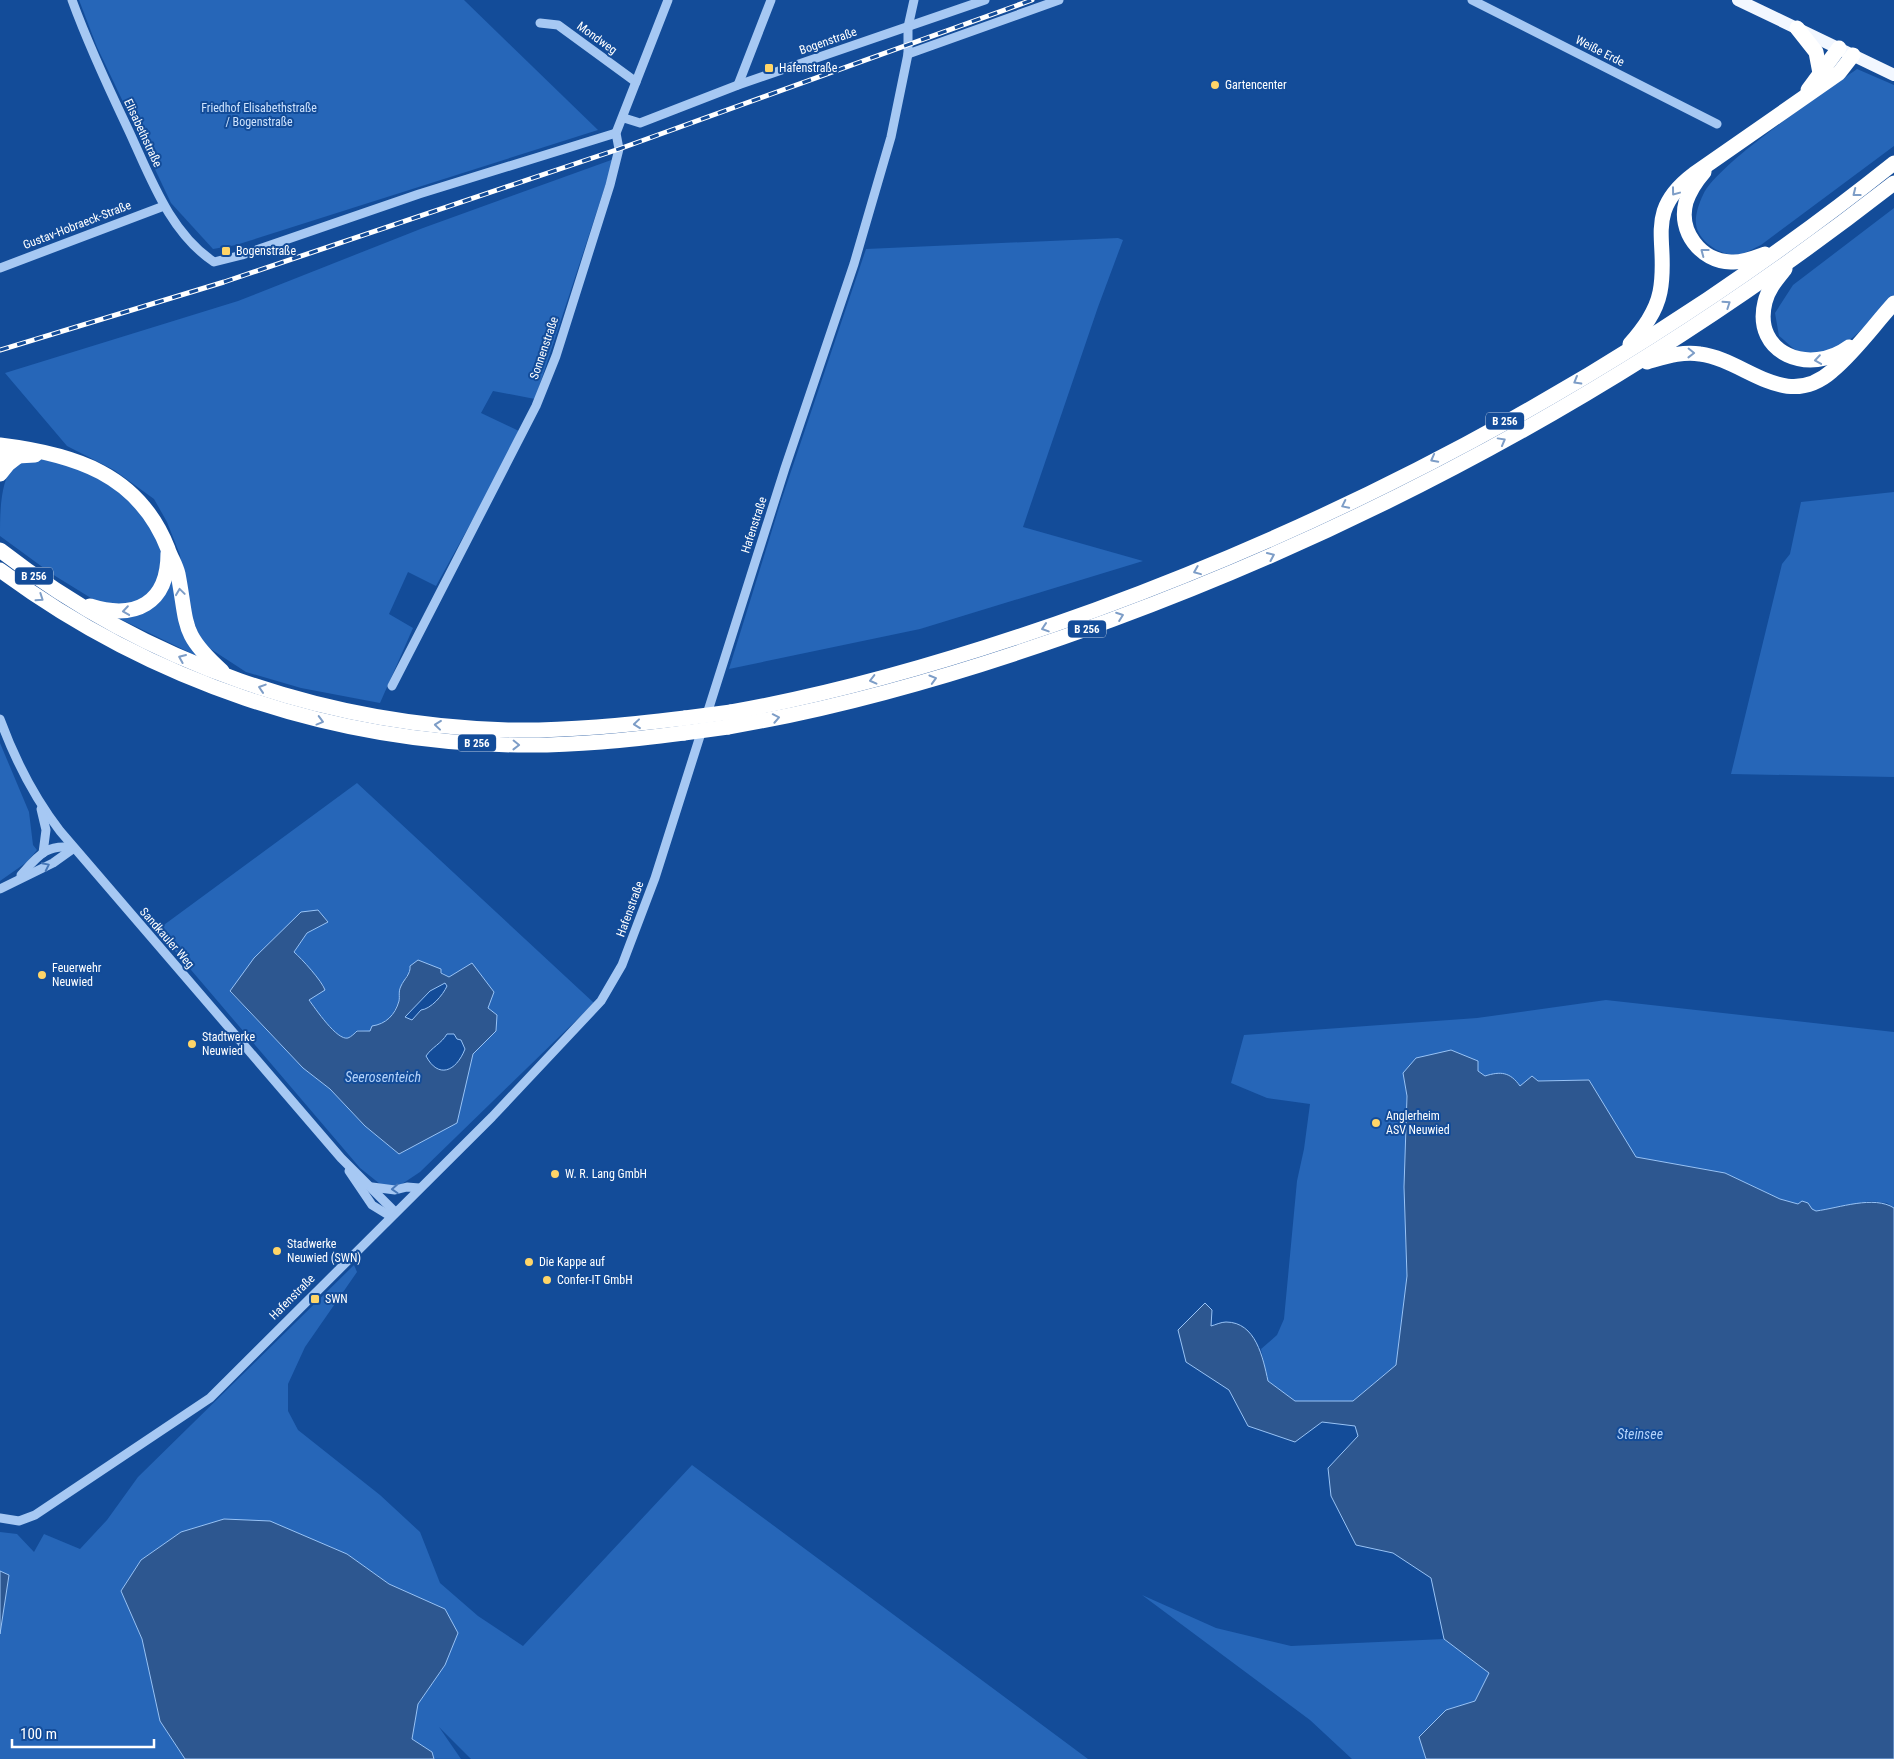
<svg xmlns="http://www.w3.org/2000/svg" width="1894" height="1759" font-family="'Roboto Condensed',sans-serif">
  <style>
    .green { fill: #2666b8; fill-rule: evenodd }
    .water { fill: #2d5790; stroke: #98c3f6; fill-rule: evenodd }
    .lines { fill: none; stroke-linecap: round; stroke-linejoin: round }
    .minor { stroke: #a6c8f3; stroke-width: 9 }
    .major { stroke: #f2f7ff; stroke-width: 12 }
    .highway { stroke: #fff; stroke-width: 15 }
    .rail-casing { stroke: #fff; stroke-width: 5 }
    .rail { stroke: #134c99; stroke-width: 3; stroke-dasharray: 9; stroke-linecap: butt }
    .highway-bridge { stroke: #fff; stroke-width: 15 }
    .oneway { stroke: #7d9dc7 }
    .oneway2 { stroke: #4677b8 }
    .poi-dot { fill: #ffd568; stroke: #134c99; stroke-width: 2 }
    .labels { text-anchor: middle; stroke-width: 4; stroke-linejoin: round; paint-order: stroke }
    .shield { fill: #134c99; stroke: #b8c9e0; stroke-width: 1 }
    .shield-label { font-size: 11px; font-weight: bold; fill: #fff }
    .street-label { font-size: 12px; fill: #fff; stroke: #134c99 }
    .poi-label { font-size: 12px; fill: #fff; stroke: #134c99; text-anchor: start }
    .park-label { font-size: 12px; fill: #cee3fd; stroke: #134c99 }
    .water-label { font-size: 14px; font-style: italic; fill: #b3d2fa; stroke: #134c99 }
  </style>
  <rect width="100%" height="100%" fill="#134c99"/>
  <!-- green -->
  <g class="green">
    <path d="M 79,0 L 464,0 L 598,130 L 236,245 L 213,249 L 171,203 L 97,47 Z"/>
    <path d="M 1857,69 L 1894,85 L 1894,146 L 1761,245 C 1754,248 1747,253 1740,254 C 1723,258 1698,242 1696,224 C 1695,215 1699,203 1703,195 C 1716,164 1825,92 1857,69 Z"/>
    <path d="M 614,159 L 535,399 L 493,391 L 481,413 L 521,432 L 436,586 L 408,572 L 389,614 L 413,628 L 380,703 L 301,688 L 246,672 L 203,644 L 188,608 L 180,555 L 167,522 L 154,499 L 114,470 L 67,446 L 5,373 L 238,301 L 423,228 Z"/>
    <path d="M 1894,208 L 1894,295 C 1875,316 1833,369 1801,353 C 1793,350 1786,341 1779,336 L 1775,313 L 1793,285 Z"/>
    <path d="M 1118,238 L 1123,240 L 1098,307 L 1023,527 L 1143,561 L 920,629 L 729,669 L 781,501 L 866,249 Z"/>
    <path d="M 34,458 L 75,466 L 120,491 L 149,522 L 162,550 L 163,563 L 156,586 L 133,606 L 99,603 L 52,574 L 0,536 C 0,513 0,479 15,464 C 20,461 29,460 34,458 Z"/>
    <path d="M 1894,492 L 1894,777 L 1731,774 L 1782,564 L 1790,554 L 1801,502 Z"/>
    <path d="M 170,570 L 201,658 L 114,616 L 133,614 Z"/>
    <path d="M 0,743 L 29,812 L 33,845 L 37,850 L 27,862 L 0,881 Z"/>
    <path d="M 357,783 L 594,1003 L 420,1172 L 390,1192 L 360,1168 L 157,930 ZM 318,910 L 328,922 L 307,933 L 294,952 C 306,962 313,974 324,986 L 320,993 L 315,994 L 309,1000 C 315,1008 337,1041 348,1038 C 351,1037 355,1033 357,1030 L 370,1031 L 391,1017 L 400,999 L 406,976 L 423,964 L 429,964 L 449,977 L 472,963 L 488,1008 L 497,1015 L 496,1031 L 473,1054 L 456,1123 L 399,1154 L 365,1126 L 330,1089 L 303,1068 L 230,992 Z"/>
    <path d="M 1606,1000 L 1894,1032 L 1894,1208 L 1887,1203 L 1870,1201 L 1816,1211 L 1780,1199 L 1725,1173 L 1635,1157 L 1589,1080 L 1538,1081 L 1520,1087 L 1485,1077 L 1478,1071 L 1403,1073 L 1407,1096 L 1404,1187 L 1407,1276 L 1396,1365 L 1353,1401 L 1295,1401 L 1268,1381 L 1261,1349 L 1277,1335 L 1284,1319 L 1297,1181 L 1304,1149 L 1310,1104 L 1267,1098 L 1231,1083 L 1244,1035 L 1477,1018 Z"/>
    <path d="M 354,1265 L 357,1272 L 305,1347 L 288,1384 L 288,1411 L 298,1430 L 380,1495 L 420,1532 L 440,1583 L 478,1616 L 523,1646 L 692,1465 L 1088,1759 L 471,1759 L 439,1727 L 461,1759 L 434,1759 L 432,1752 L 412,1739 L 418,1704 L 445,1665 L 445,1609 L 389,1584 L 347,1554 L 270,1522 L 224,1519 L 181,1532 L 141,1560 L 121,1591 L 142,1639 L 160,1721 L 185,1759 L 0,1759 L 0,1634 L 9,1575 L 0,1571 L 0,1532 L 17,1534 L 34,1552 L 44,1534 L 80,1549 L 107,1520 L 138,1477 Z"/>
    <path d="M 1142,1595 L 1216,1628 L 1291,1646 L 1444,1639 L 1490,1673 L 1475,1701 L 1446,1710 L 1419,1736 L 1426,1759 L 1352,1759 L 1310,1720 Z"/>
  </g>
  <!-- water -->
  <g class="water">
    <path d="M 318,910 L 328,922 L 307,933 L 294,952 C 302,959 322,981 325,990 L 309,1000 C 315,1008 337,1041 348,1038 C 351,1037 355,1033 357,1031 L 370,1031 L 372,1026 C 386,1024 395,1015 399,1001 C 400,996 398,992 401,986 C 404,979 411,974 410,966 L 418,960 L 441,969 L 441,973 L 449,977 L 472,963 L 494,992 L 488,1008 L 497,1015 L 496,1031 L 473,1054 L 457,1123 L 399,1154 L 365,1126 L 330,1089 L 303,1068 L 230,991 L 254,958 L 301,912 ZM 445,983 L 447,986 C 443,995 431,1009 421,1010 L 412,1020 L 405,1017 L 430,991 ZM 447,1034 L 454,1034 L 457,1039 L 461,1040 L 465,1049 C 456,1072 438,1079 426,1056 C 432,1047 441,1044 447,1034 Z"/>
    <path d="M 1451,1050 L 1478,1061 L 1478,1071 L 1485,1076 C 1501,1071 1510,1072 1520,1086 L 1532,1076 L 1538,1081 L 1589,1080 L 1636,1157 L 1725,1173 L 1780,1199 L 1798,1204 L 1802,1201 L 1808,1203 L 1812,1209 L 1816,1211 C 1839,1208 1874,1195 1894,1208 L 1894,1759 L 1426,1759 L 1419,1737 L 1446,1710 L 1475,1701 L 1489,1673 L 1444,1639 L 1431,1578 L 1393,1553 L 1356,1545 L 1331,1496 L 1328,1468 L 1358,1436 L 1355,1426 L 1322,1422 L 1295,1442 L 1248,1426 L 1229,1390 L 1186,1362 L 1178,1330 L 1205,1303 L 1212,1310 L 1211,1326 C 1215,1325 1221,1322 1226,1322 C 1256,1322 1263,1358 1268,1381 L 1295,1401 L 1353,1401 L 1396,1365 L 1407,1276 L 1404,1187 L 1407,1096 L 1403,1073 L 1416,1058 Z"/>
    <path d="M 224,1519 L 270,1521 L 347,1554 L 389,1584 L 445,1609 L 458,1633 L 445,1665 L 418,1704 L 412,1739 L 432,1752 L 434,1759 L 185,1759 L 160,1721 L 142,1639 L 121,1591 L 141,1560 L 181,1532 Z"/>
    <path d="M 0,1571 L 9,1575 L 0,1634 Z"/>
  </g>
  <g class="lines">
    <!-- minor -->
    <g class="minor">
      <path d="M 72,0 C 88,44 108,87 128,129 C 150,176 169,232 214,262 L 242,255 L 419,194 L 616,133"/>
      <path d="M 1472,0 L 1717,124"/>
      <path d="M 540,23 L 558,25 L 636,82"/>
      <path d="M 908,54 L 1059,0"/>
      <path d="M 738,85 L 771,0"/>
      <path d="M 624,118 L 640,123 L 738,85 L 985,0"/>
      <path d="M 0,268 L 164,206"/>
      <path d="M 392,686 L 536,406 L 556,356 L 610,185 L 619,149 L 616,133 L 668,0"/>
      <path d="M 0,719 C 15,760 33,796 60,831 L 341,1158 L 395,1212"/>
      <path d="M 41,809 L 46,830 L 43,853"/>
      <path d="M 21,875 C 38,856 47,843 74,848"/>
      <path d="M 0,889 L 53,863 L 74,848"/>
      <path d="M 349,1171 L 372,1205 L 390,1216"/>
      <path d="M 372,1187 L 395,1190 L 407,1187 L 419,1188"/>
      <path d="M 0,1518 L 19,1521 L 35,1515 L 210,1398 L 492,1117 L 601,1001 L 622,965 L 655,878 L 785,468 L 854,264 L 891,137 L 908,54 L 908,27 L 914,0"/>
    </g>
    <!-- major -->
    <path class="major" d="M 1738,0 L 1894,75"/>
    <!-- highway -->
    <g class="highway">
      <path d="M 1797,28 L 1816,52 L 1820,73"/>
      <path d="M 1808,90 L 1839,48"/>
      <path d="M 1704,172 C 1697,180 1690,190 1686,202 C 1678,231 1700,261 1731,262 C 1742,263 1754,258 1765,254"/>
      <path d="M 1785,269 C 1777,279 1768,289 1765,302 C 1752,354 1810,376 1849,347"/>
      <path d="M 1630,344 C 1643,329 1656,312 1660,292 C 1670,242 1642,213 1694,174 L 1839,73 L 1853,55"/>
      <path d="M 1647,362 C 1665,357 1682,351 1700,354 C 1746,360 1785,412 1832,371 C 1855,352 1874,325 1894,303"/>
      <path d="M 0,445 C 74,454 139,474 168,549 C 171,558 176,565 178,574 C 188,626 180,633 222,671"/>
      <path d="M 0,457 L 35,455"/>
      <path d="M 0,474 L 8,464 L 17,457"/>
      <path d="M 0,550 C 145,663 324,725 508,730 C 568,731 626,725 685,718"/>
      <path d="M 0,570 C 150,681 332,743 518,745 C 574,746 629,740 684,733"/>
      <path d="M 90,606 C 135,620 168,604 168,553"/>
      <path d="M 731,712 C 855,690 976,653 1095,610 C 1382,505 1655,354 1894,163"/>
      <path d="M 728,727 C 859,705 986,666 1111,620 C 1393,516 1657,368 1894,183"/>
    </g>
    <defs>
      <path id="rail" d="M 0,350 L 224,282 L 619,149 L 1032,0"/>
    </defs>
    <!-- rail casing -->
    <use href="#rail" class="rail-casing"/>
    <!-- rail -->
    <use href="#rail" class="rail"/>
    <!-- highway-bridge -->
    <g class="highway-bridge">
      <path d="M 685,718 L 731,712"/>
      <path d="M 684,733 L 728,727"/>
    </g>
  </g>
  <!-- one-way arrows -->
  <defs><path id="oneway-chevron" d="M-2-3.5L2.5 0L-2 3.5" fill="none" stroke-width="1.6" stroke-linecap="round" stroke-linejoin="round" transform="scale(1.25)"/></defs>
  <g class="oneway">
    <use href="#oneway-chevron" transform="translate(1675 192) rotate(127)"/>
    <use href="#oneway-chevron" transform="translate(1856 193) rotate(142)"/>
    <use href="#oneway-chevron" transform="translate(1704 252) rotate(-143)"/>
    <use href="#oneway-chevron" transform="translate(1727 304) rotate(-34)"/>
    <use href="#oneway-chevron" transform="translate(1691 353) rotate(1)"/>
    <use href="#oneway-chevron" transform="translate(1818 360) rotate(172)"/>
    <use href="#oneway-chevron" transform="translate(1577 381) rotate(150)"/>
    <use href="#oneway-chevron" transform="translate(1502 441) rotate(-29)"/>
    <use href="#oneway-chevron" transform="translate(1434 459) rotate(152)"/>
    <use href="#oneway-chevron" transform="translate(1345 505) rotate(154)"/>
    <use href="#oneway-chevron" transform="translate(1271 556) rotate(-24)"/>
    <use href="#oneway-chevron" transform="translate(1197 571) rotate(158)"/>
    <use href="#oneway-chevron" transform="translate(180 592) rotate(-98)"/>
    <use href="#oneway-chevron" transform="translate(40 598) rotate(34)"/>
    <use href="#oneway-chevron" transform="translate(126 611) rotate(172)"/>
    <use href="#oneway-chevron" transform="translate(1120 616) rotate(-20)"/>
    <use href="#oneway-chevron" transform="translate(1045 628) rotate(162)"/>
    <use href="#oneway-chevron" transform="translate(182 658) rotate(-157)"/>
    <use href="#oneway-chevron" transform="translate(933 679) rotate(-16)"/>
    <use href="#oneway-chevron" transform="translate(873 680) rotate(166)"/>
    <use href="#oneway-chevron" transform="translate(262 688) rotate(-162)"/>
    <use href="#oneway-chevron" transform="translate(776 718) rotate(-11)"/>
    <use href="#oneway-chevron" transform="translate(320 721) rotate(15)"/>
    <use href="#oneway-chevron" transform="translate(637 724) rotate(174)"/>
    <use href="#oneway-chevron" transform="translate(438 725) rotate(-174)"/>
    <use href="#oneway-chevron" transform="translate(516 745) rotate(1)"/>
  </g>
  <g class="oneway2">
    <use href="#oneway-chevron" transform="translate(46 866) rotate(-26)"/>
    <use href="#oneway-chevron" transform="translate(395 1189) rotate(177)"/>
  </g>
  <!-- markers -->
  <g class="poi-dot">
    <rect x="764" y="63" width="10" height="10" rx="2.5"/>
    <circle cx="1215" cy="85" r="5"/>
    <rect x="221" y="246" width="10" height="10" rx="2.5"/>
    <circle cx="42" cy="975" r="5"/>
    <circle cx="192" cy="1044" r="5"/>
    <circle cx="1376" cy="1123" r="5"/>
    <circle cx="555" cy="1174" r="5"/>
    <circle cx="277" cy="1251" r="5"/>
    <circle cx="529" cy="1262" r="5"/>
    <circle cx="547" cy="1280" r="5"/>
    <rect x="310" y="1294" width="10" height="10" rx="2.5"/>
  </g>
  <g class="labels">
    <!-- shield labels -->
    <g class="shield">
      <rect x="1486" y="412.5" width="38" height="17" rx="4"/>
      <rect x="15" y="567.5" width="38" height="17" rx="4"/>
      <rect x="1068" y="620.5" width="38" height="17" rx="4"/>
      <rect x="458" y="734.5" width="38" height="17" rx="4"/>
    </g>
    <g class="shield-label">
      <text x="1505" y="425">B 256</text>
      <text x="34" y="580">B 256</text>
      <text x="1087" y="633">B 256</text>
      <text x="477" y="747">B 256</text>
    </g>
    <!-- street labels -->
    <g class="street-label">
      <text transform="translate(597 38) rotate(36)" y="4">Mondweg</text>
      <text transform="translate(828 41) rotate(-19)" y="4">Bogenstraße</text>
      <text transform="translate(1600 51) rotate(27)" y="4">Weiße Erde</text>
      <text transform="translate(143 133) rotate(65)" y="4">Elisabethstraße</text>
      <text transform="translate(77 225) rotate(-21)" y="4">Gustav-Hobraeck-Straße</text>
      <text transform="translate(544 348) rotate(-71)" y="4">Sonnenstraße</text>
      <text transform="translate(754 525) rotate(-72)" y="4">Hafenstraße</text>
      <text transform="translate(630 909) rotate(-70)" y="4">Hafenstraße</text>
      <text transform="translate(167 938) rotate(49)" y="4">Sandkauler Weg</text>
      <text transform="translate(292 1297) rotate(-45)" y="4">Hafenstraße</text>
    </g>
    <!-- poi labels -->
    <g class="poi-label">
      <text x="779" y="72">Hafenstraße</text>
      <text x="1225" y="89">Gartencenter</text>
      <text x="236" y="255">Bogenstraße</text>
      <text x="52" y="972">Feuerwehr<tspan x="52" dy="14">Neuwied</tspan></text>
      <text x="202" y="1041">Stadtwerke<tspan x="202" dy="14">Neuwied</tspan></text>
      <text x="1386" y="1120">Anglerheim<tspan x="1386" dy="14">ASV Neuwied</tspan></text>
      <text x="565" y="1178">W. R. Lang GmbH</text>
      <text x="287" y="1248">Stadwerke<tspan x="287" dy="14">Neuwied (SWN)</tspan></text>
      <text x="539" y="1266">Die Kappe auf</text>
      <text x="557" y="1284">Confer-IT GmbH</text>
      <text x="325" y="1303">SWN</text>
    </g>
    <!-- park labels -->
    <g class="park-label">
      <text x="259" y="112">Friedhof Elisabethstraße<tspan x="259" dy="14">/ Bogenstraße</tspan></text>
    </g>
    <!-- water labels -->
    <g class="water-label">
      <text x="383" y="1082">Seerosenteich</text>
      <text x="1640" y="1439">Steinsee</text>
    </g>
  </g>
  <!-- scale -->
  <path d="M12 1739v8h142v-8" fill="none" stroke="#ffffff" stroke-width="2.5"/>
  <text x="20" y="1739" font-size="15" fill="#ffffff" stroke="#134c99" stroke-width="4" paint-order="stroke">100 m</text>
</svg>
